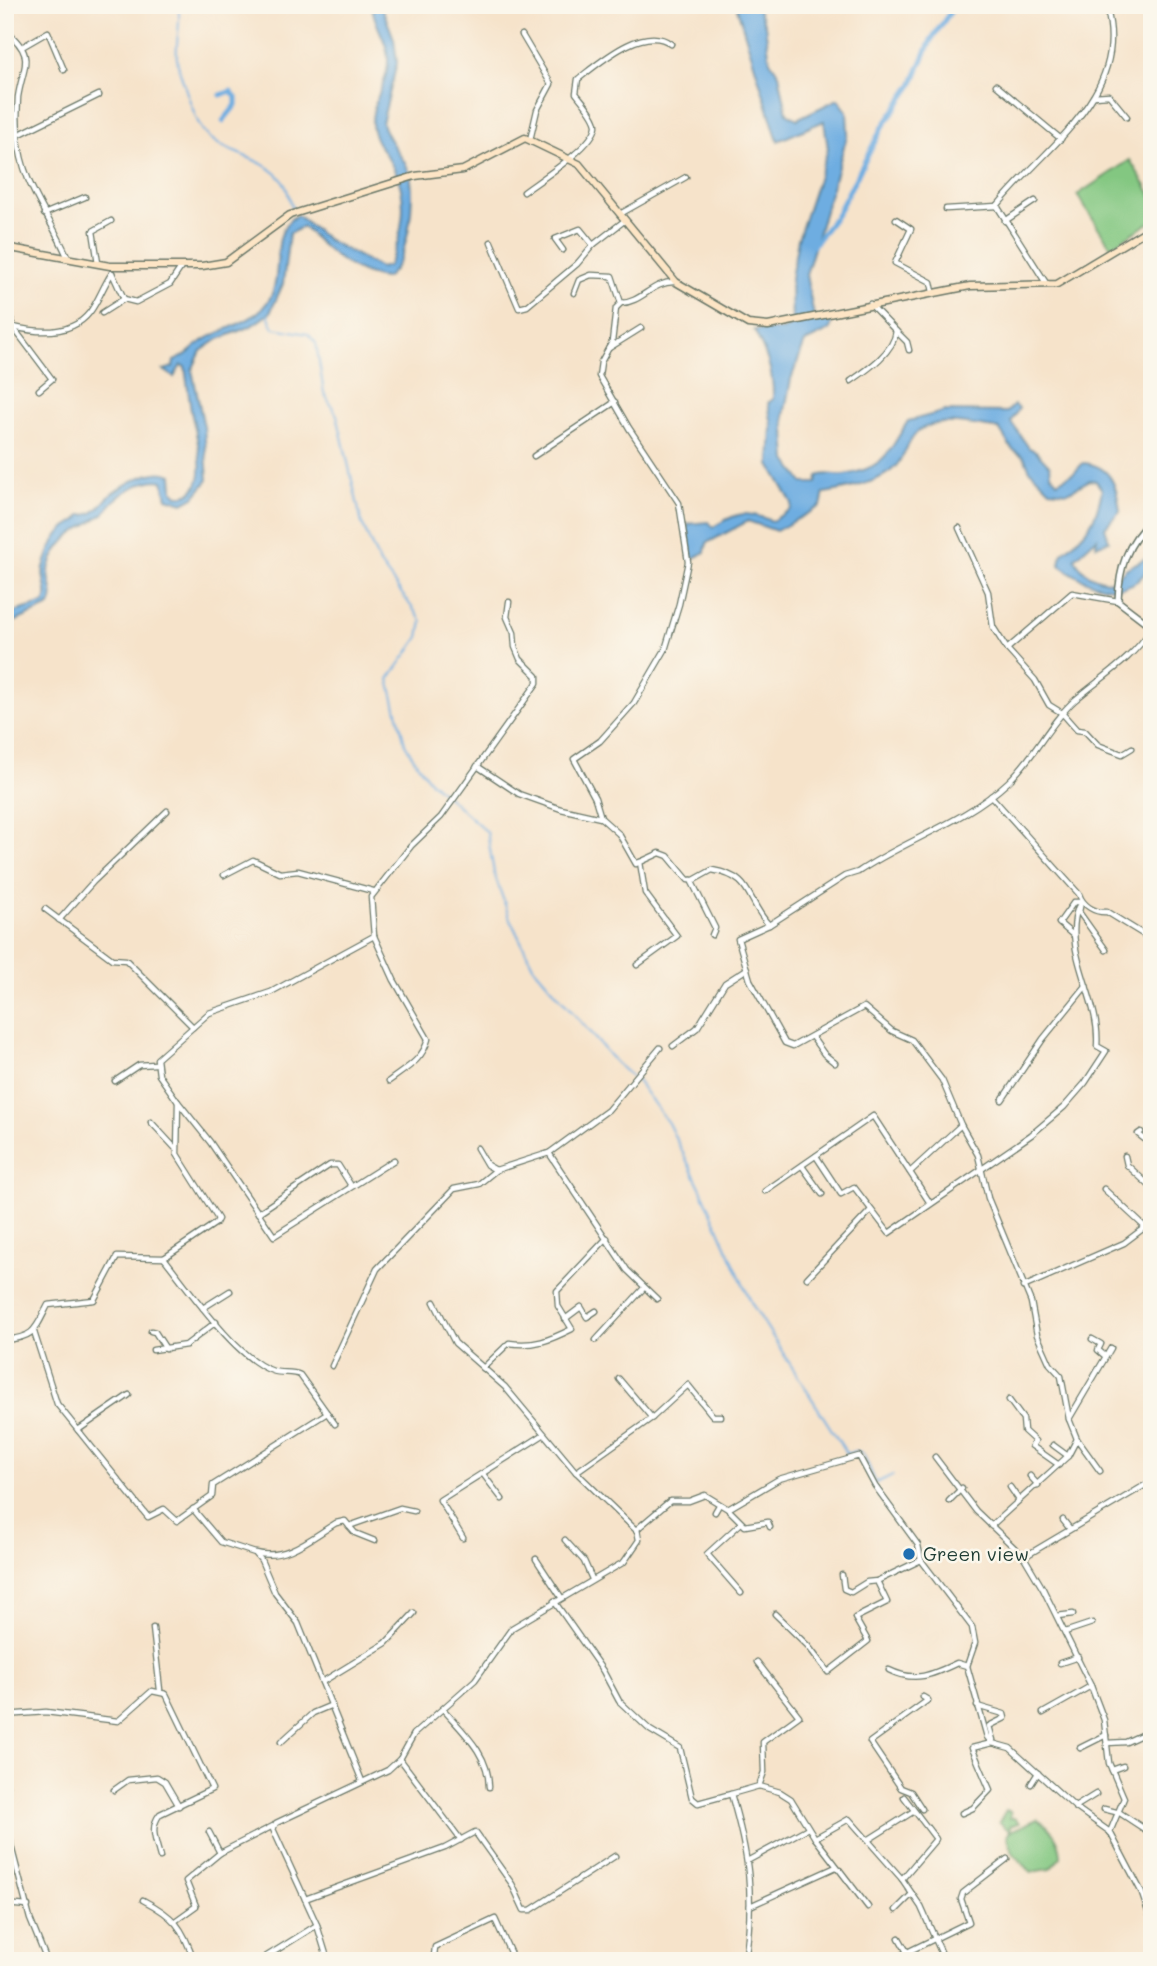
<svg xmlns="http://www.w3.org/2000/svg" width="1157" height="1966" font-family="Mali,sans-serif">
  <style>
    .green { fill: #83c781; stroke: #51825a; stroke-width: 2 }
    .water { fill: #6eade1; stroke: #46758a; stroke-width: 2 }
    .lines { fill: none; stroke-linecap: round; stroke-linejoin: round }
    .stream { stroke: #6eade1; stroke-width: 2 }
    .canal { stroke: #6eade1; stroke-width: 5 }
    .minor-casing { stroke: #6a7768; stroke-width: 7 }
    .tertiary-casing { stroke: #6a7768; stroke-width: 8 }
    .secondary-casing { stroke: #6a7768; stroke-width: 9 }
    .minor { stroke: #fff; stroke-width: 4.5 }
    .tertiary { stroke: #fff; stroke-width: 5 }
    .secondary { stroke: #fde5c5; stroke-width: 6 }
    .poi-dot { fill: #1f6fb2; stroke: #fbf7ec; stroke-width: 2.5 }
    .labels { text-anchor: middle; stroke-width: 5; stroke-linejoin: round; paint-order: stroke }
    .poi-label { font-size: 19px; fill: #1f3d34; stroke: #fbf7ec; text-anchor: start }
  </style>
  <rect width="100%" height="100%" fill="#fbf7ec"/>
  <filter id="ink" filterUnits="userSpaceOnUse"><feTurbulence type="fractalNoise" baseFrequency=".0143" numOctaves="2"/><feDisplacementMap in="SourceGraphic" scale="14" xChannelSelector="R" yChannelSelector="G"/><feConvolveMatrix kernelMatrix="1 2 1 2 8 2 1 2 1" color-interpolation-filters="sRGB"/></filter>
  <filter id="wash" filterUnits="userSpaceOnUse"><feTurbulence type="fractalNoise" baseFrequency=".00686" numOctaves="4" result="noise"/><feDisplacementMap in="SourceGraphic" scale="28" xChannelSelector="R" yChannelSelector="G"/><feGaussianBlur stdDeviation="1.57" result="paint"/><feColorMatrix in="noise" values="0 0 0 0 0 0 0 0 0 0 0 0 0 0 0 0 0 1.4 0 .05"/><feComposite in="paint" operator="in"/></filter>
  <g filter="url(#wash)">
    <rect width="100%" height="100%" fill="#f6e3ca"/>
    <!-- green -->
    <g class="green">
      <path d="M 1130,160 L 1152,196 L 1152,221 L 1111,247 L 1077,195 Z"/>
      <path d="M 1006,1810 L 1011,1812 L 1010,1818 L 1015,1818 L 1019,1823 L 1010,1826 L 1011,1831 L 1037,1819 C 1051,1826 1061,1842 1061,1857 L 1050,1869 L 1031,1872 L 1013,1853 L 1007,1836 L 1010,1831 L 999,1822 Z"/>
    </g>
    <!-- water -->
    <g class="water">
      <path d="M 372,5 L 381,5 L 394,39 L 397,63 L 382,123 C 387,142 402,154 409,171 C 417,195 408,266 385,278 C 354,275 326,251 306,229 L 302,227 L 289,234 L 283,284 L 270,313 L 251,326 L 217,340 L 201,351 L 192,370 L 204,427 L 208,480 L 194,497 L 183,503 L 167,498 L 163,481 C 149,477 125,490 114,501 C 110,504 108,510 104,513 C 80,531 62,534 50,565 C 45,580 58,592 50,606 L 5,626 L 5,615 L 44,603 C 51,591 39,578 45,564 C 49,552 54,538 64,529 C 70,523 77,523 81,515 C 99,516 102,499 116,491 C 130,481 156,467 172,475 L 173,490 L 178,496 C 216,495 195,432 191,411 C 189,396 187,381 185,367 L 181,365 L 174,377 L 164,370 L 173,367 L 174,361 C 190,355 189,350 203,341 C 226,326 255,324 270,298 C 284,272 268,231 297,215 L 328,240 L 380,268 L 388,266 C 403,236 410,198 393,167 C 386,153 373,141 372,124 C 371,99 393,77 387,51 C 384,35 373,22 372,5 Z"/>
      <path d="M 736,5 L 756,5 L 765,25 L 770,61 L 779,74 L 787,113 L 797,119 L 838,99 L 847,111 L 848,133 L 806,275 L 815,321 L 833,317 L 830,330 L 805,342 L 791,379 L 784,415 L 787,460 L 803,483 L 817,483 L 818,476 C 828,471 835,477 845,475 C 885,468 888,453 908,421 L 946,411 L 1007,412 L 1014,405 L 1019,408 L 1011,422 L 1029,448 L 1036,451 L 1050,466 L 1051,474 L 1057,482 L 1074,473 L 1083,463 C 1111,465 1117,486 1120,511 L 1105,527 L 1109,541 L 1096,546 L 1097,538 L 1075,558 C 1081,573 1097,581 1112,581 L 1127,568 L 1152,555 L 1152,565 C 1146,570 1143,577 1137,581 C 1113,598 1080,580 1060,565 L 1062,553 C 1087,533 1096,523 1102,490 L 1096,481 L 1090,480 L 1068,492 L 1050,490 L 1030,470 L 1024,457 L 1012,449 L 999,429 C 977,426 945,417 923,428 C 908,436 906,456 895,467 C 880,483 844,490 824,493 L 821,506 L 776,531 L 748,521 L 707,543 L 705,552 L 692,559 L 687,524 L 709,522 L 713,527 C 739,512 744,510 772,521 L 791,509 L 792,503 L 770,465 L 772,426 L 768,403 L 773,399 C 774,372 766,353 754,330 L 783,330 L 792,325 L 791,278 L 798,239 L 828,149 L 824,121 L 778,141 Z"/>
    </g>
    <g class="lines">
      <!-- stream -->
      <g class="stream">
        <path d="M 178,5 C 182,23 175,40 177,59 C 178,69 194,114 199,124 C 215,156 263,153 283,181 C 288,189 290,201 293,211"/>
        <path d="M 268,315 L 274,328 L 308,334 L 316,343 L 324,393 L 337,415 L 362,524 L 380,564 L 422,621 L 419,637 L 389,679 L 405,744 L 414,759 L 429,780 L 487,832 L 494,873 L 510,919 L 533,966 L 616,1063 L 638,1082 L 668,1123 L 700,1187 L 752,1304 L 847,1454 L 855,1451 L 863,1454 L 876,1483 L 893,1475"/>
      </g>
      <!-- canal -->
      <g class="canal">
        <path d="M 221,95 L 231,91 L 236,97 L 236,105 L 223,121"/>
        <path d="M 812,247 L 837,214 L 882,128 L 912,85 L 931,40 L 955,5"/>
      </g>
    </g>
  </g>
  <g filter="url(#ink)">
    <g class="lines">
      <defs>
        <g id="minor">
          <path d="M 5,30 C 37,57 23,64 18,97 C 17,109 17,124 18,136 C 21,183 49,214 67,256"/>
          <path d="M 522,35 L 551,84 L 537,110 L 530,140"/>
          <path d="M 22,47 L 48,32 L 64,70"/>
          <path d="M 996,85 L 1061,139"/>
          <path d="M 1094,96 L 1109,95 L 1127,117"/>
          <path d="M 18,135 L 99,95"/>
          <path d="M 524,192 C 540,180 594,146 596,126 C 597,117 581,100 576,93 L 578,79 C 599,63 644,23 671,44"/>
          <path d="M 946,209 L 997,206"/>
          <path d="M 44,214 L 85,197"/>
          <path d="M 620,214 L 686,177"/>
          <path d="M 896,219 L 911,229 L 895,263 L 931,282 L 933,292"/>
          <path d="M 1005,221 L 1035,201"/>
          <path d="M 491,242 L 519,308 L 527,306 L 577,264 L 593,245"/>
          <path d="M 563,250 L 555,239 L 580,229 L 593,245 L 624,221"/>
          <path d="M 98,263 L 93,231 L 111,221"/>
          <path d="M 112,273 L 124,299 L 136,302 L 170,284 L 182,266"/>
          <path d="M 1046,283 L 997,206 C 1042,150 1131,94 1107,10"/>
          <path d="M 574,293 L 579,280 L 591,275 L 612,276 L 621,303"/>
          <path d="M 5,296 L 13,327 L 52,379 L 39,390"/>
          <path d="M 102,313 L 124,299"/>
          <path d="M 13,327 C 39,333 72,336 90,312 C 99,300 103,286 112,273"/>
          <path d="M 897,332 L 907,342 L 909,350"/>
          <path d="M 609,348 L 641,328"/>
          <path d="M 851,381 C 867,370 894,352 896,331 L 870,304"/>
          <path d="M 534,456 L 615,402"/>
          <path d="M 959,528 L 988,592 L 993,627 L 1007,649 L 1035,680 L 1049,705 L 1062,713 L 1077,730 L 1085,731 L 1098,745 L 1122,754 L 1132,748"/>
          <path d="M 1007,649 L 1072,593 L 1118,601"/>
          <path d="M 477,766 L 519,794 L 561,809 L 601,818 L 619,834 L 636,864 L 660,853 L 668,856 L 688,880 L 694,880 L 712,870 C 754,877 745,899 769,925 L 845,876 L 858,872 C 907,839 964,823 1008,782 C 1034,758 1049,723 1075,700 C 1103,676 1132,660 1152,628"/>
          <path d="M 991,796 L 1079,894 C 1083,906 1095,913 1107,912 L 1146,936 L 1152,930"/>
          <path d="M 601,818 L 595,798 L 574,759 L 600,741 L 634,703 L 665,650 L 679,604 L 688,562 L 679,503 L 629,428 L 599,376 L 601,362 L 612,342 L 616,308 L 621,303 C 641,303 653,281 675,282"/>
          <path d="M 224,875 L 253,860 L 280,873 L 298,871 L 373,891"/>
          <path d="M 691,880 L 715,928 L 712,935"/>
          <path d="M 45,909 L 112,959 L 126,960 L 193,1027"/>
          <path d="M 59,920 L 93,882 L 167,811"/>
          <path d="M 769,925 L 738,939 L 750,980 L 785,1043 L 793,1046 L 864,1007 L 892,1031 L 912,1040 L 942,1080 L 961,1125 L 978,1155 L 988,1198 L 1031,1302 L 1037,1335 L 1050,1364 L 1061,1376 L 1069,1419"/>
          <path d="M 1073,935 L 1059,923 L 1074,902 L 1081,902 L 1079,912 L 1106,950"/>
          <path d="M 637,965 L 677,936 L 645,893 L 640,862"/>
          <path d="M 812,1037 L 824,1054 L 835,1063"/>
          <path d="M 673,1046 L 697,1028 L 725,983 L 747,969"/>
          <path d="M 115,1081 L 139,1065 L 155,1064"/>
          <path d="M 389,1081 C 406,1068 423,1060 428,1039 L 394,980 L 374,936 L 371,897 L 411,846 L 441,817 L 537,683 L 537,676 L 520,659 L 515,647 L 514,633 L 507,617 L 509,602"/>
          <path d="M 1002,1100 L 1043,1039 L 1086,986"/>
          <path d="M 178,1102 L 210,1142 L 274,1236 L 394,1160"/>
          <path d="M 151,1122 L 175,1148"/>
          <path d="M 1141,1132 L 1138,1134 L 1152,1145"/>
          <path d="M 477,1148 L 487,1165 L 496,1170 L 549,1153 L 608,1110 L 660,1048"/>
          <path d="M 549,1153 L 627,1270 L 657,1299"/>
          <path d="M 816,1156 L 841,1194 L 854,1187 L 889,1233 L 1031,1135 L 1064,1107 L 1085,1083 L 1106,1051 L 1097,1046 C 1101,999 1062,953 1078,907"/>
          <path d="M 1125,1156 L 1127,1165 L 1152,1188"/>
          <path d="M 802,1166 L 822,1194"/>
          <path d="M 910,1172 L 961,1125"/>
          <path d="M 1104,1189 L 1146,1228"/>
          <path d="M 765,1191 L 873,1116 L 930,1203"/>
          <path d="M 258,1213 L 330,1165 L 338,1165 L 350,1184"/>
          <path d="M 164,1258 C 188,1288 237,1360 273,1371 C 282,1374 291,1371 300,1375 L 335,1424"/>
          <path d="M 807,1278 L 870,1211"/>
          <path d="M 1023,1287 L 1124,1243 L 1152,1222"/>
          <path d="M 434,1302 L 455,1343 L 505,1387 L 576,1472 L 637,1531"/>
          <path d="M 203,1308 L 230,1291"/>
          <path d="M 565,1319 L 581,1307 L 587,1317 L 596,1311"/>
          <path d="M 151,1331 L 155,1332 L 166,1349"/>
          <path d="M 34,1332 L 57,1404 L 148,1517 L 164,1509 L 177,1521 L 212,1496 L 213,1485 L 327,1413"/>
          <path d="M 1092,1339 L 1101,1344 L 1098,1350 L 1104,1355"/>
          <path d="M 5,1340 C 35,1337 35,1330 48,1305 L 94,1300 L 117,1257 L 164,1258 L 216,1223 L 218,1219 L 177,1154 L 178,1102 L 159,1075 L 157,1059 L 209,1013 L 271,992 L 374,936"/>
          <path d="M 596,1340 L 643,1289"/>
          <path d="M 153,1350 L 186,1345 L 216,1322"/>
          <path d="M 332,1366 L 377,1269 L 454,1189 L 479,1184 L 496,1170"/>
          <path d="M 483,1368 L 509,1343 C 534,1347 550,1340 572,1329 L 558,1306 L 557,1291 L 607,1238"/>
          <path d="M 619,1379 L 652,1418"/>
          <path d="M 1009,1400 L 1023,1419 L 1024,1431 L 1035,1441 L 1032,1446 L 1059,1465"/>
          <path d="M 78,1430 L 129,1395"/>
          <path d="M 1077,1439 L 1069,1419 L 1111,1348"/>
          <path d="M 1053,1445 L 1068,1456"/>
          <path d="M 935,1457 L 976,1511 L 1024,1557 L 1043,1589 L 1091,1686 L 1104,1720 L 1109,1763 L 1124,1798 L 1110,1832"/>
          <path d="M 576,1472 L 652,1418 L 688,1385 L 713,1416 L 721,1416"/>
          <path d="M 483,1474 L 502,1499"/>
          <path d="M 1030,1476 L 1038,1485"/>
          <path d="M 1010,1487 L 1019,1500"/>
          <path d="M 949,1501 L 962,1488"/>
          <path d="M 193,1509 L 221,1542 L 255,1553 L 261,1560 L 275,1593 L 298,1623 L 362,1781"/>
          <path d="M 728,1509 L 745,1526 L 768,1522 L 770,1527"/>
          <path d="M 715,1512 L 719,1505"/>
          <path d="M 1063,1520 L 1070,1529"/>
          <path d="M 740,1524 L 707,1554 L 741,1593"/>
          <path d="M 349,1526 L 355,1533 L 375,1541"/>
          <path d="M 991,1526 L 1068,1456 L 1077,1439 L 1100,1471"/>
          <path d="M 463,1538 L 440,1500 L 543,1435"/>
          <path d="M 565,1540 L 584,1561 L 592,1579"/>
          <path d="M 256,1553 C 286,1561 311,1538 336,1523 L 345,1521 L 349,1526 L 400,1508 L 414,1511"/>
          <path d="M 1024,1557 L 1152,1481"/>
          <path d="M 536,1559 L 561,1597"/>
          <path d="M 842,1575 L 844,1589 L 851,1592 L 867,1582 L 877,1581 L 921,1560"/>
          <path d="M 1151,1600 L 1152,1600"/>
          <path d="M 554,1601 L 603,1671 L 619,1701 L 650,1730 L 680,1748 L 692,1798 L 698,1803 L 731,1794 C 749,1855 755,1896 745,1961"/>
          <path d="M 775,1614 L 808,1646 L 828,1672 L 868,1641 L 855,1618 L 887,1602 L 877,1581"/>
          <path d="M 1057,1616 L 1073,1614"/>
          <path d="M 153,1628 L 160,1690"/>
          <path d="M 1065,1632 L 1092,1623"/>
          <path d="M 757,1662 L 799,1716 L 763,1742 L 764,1772 L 759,1786"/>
          <path d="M 1060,1663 L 1078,1657"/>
          <path d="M 889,1670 C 915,1683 932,1675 957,1663 L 967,1666"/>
          <path d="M 322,1682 L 386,1643 L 414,1613"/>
          <path d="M 977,1706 L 1004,1714 L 1005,1718 L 989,1726 L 993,1740"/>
          <path d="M 443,1709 C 463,1732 489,1754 489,1787"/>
          <path d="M 1043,1713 L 1091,1686"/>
          <path d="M 5,1715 L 46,1712 L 118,1721 L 152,1691 L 166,1694 L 212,1789 L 160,1814 C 149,1828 156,1841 160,1857"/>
          <path d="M 281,1742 L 313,1713 L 332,1705"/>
          <path d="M 1107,1743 L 1126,1742 L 1152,1730"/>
          <path d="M 1080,1748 L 1106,1735"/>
          <path d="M 400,1759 L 461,1840"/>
          <path d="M 5,1763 L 11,1846 L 30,1919 L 47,1961"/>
          <path d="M 1112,1770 L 1123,1766"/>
          <path d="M 1031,1784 L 1038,1773"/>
          <path d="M 114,1790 L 128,1780 L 157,1777 L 165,1782 L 179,1806"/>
          <path d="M 731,1794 L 759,1786 L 780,1792 L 791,1799 L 815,1838 L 868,1907"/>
          <path d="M 1075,1807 L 1096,1794"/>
          <path d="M 922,1809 L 911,1792 L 901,1788 L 870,1742 L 928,1700 L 923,1697"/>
          <path d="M 1104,1809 L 1120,1813 L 1152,1834"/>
          <path d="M 962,1813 L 973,1808 L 990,1790 L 972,1748 L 992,1743"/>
          <path d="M 209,1832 L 220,1853"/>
          <path d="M 815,1838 L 849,1819 L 902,1879 L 921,1907 L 945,1961"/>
          <path d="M 868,1840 L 914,1811"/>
          <path d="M 749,1860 L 808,1828"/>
          <path d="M 902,1879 L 936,1839 L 904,1797"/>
          <path d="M 305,1899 L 445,1848 L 475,1832 L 512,1884 L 524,1910 L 531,1910 L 615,1856"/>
          <path d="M 143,1900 C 174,1916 183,1927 194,1961"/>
          <path d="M 5,1904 L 28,1906"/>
          <path d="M 750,1906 L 836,1867"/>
          <path d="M 896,1910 L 912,1894"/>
          <path d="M 175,1921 L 196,1906 L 186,1881 L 220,1853 L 273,1826"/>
          <path d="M 899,1938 L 907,1952"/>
          <path d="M 259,1961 L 317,1925"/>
          <path d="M 328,1961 L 317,1925 L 273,1829 L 276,1823 L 388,1770 L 400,1759 L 414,1734 L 475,1680 L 512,1628 L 624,1562 L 639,1540 L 637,1529 L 670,1501 L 689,1501 L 705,1495 L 728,1509 L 779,1479 L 859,1456 L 875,1486 L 918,1545 L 921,1560 L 972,1627 L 975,1643 L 967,1666 L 987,1737 L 992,1743 L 1010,1748 L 1075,1807 L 1110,1832 L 1141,1891 L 1152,1923"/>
          <path d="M 426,1961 L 434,1956 L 435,1947 L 495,1919 L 514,1961"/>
          <path d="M 889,1961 L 969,1922 L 961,1899 L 963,1893 L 1007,1859"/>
        </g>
        <path id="tertiary" d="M 1152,519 C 1127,543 1119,567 1118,601 L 1152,627"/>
        <path id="secondary" d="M 5,247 L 110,266 L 202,266 L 226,262 L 290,215 L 415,176 L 463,170 L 525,138 L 579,164 L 676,282 L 748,324 L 768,326 L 970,286 L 1057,284 L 1152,227"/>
      </defs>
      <!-- minor casing -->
      <use href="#minor" class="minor-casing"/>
      <!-- tertiary casing -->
      <use href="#tertiary" class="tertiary-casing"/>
      <!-- secondary casing -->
      <use href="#secondary" class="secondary-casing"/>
      <!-- minor -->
      <use href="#minor" class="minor"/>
      <!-- tertiary -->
      <use href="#tertiary" class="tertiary"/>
      <!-- secondary -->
      <use href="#secondary" class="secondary"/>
    </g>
  </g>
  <!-- markers -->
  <circle class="poi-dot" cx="909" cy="1554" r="7"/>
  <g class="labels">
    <!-- poi labels -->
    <g class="poi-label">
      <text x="923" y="1561">Green view</text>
    </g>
  </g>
  <!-- margin -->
  <rect width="1157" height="1966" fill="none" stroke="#fbf7ec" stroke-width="28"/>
</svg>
